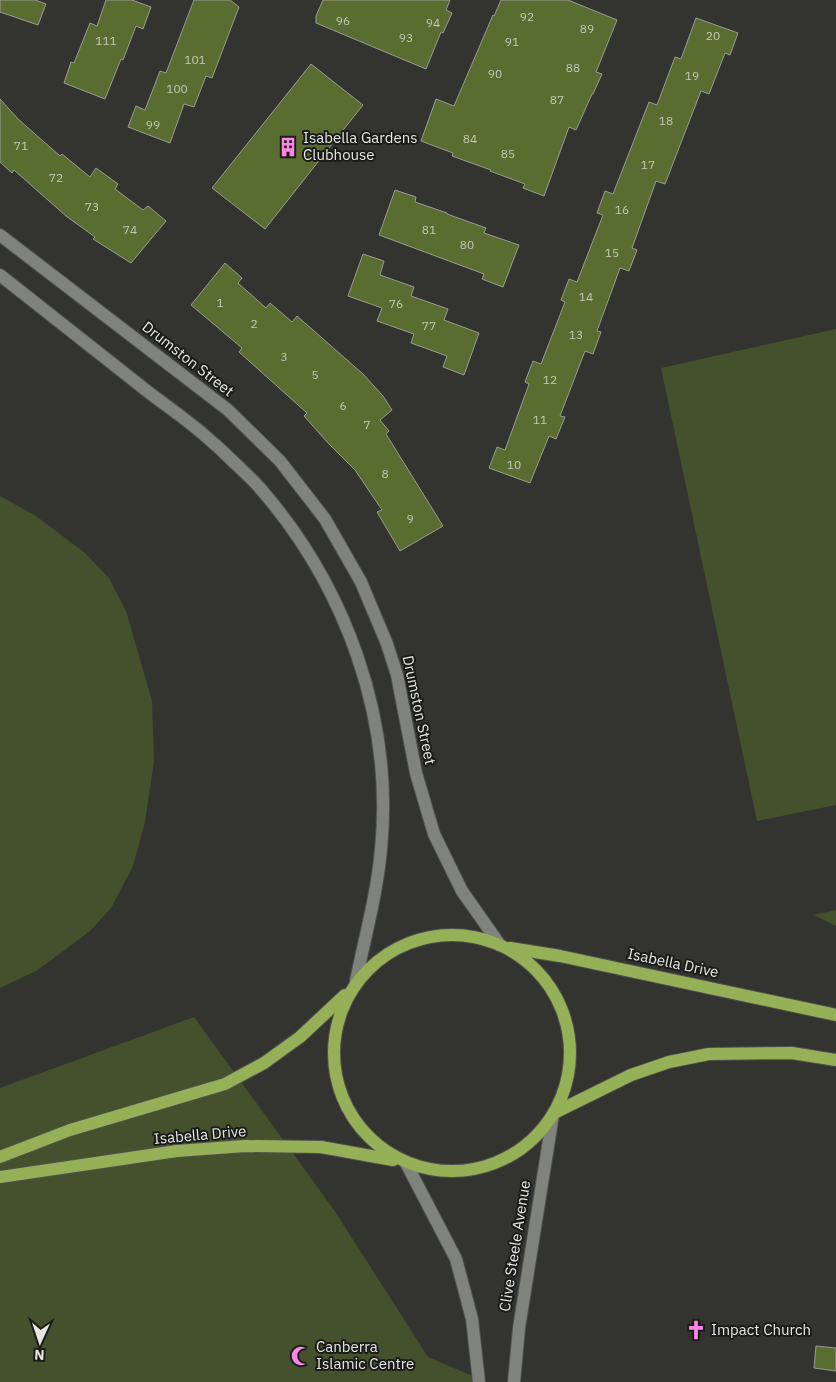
<svg xmlns="http://www.w3.org/2000/svg" width="836" height="1382" font-family="'IBM Plex Sans',sans-serif">
  <style>
    .green { fill: #44512d }
    .building { fill: #596d31; stroke: #999c96 }
    .lines { fill: none; stroke-linecap: round; stroke-linejoin: round }
    .minor-casing { stroke: #4f514d; stroke-width: 14 }
    .major-casing { stroke: #4f514d; stroke-width: 14 }
    .minor { stroke: #80827c; stroke-width: 12 }
    .major { stroke: #96b058; stroke-width: 12 }
    .labels { text-anchor: middle; stroke-width: 4; stroke-linejoin: round; paint-order: stroke }
    .number-label { font-size: 12px; fill: #c4c9b8 }
    .poi-label { font-size: 15px; fill: #e7e8e5; stroke: #1b1c19; text-anchor: start }
    .street-label { font-size: 15px; fill: #e7e8e5; stroke: #1b1c19 }
  </style>
  <rect width="100%" height="100%" fill="#333430"/>
  <!-- green -->
  <g class="green">
    <path d="M 836,329 L 836,805 L 757,821 L 661,368 Z"/>
    <path d="M 0,496 L 36,516 L 85,553 L 109,578 L 126,611 L 152,701 L 154,761 L 145,822 L 133,866 L 111,908 L 91,930 L 65,950 L 36,971 L 0,988 Z"/>
    <path d="M 836,910 L 836,926 L 814,915 Z"/>
    <path d="M 194,1017 L 334,1210 L 428,1357 L 487,1382 L 0,1382 L 0,1088 Z"/>
  </g>
  <!-- building -->
  <g class="building">
    <path d="M 0,0 L 35,0 L 46,4 L 38,25 L 0,12 Z"/>
    <path d="M 106,0 L 132,0 L 151,7 L 143,29 L 136,26 L 123,60 L 121,59 L 105,99 L 64,83 L 71,62 L 74,63 L 90,23 L 97,26 Z"/>
    <path d="M 194,0 L 230,0 L 239,7 L 212,78 L 206,76 L 194,107 L 184,104 L 170,143 L 128,127 L 136,106 L 145,110 L 160,71 L 166,73 Z"/>
    <path d="M 323,0 L 450,0 L 446,10 L 452,13 L 443,33 L 441,32 L 426,69 L 316,23 L 316,16 Z"/>
    <path d="M 501,0 L 568,0 L 617,20 L 596,72 L 602,74 L 593,94 L 592,94 L 576,130 L 569,127 L 544,196 L 523,188 L 525,184 L 490,171 L 491,170 L 452,156 L 453,153 L 421,141 L 436,99 L 454,106 L 493,15 L 494,16 Z"/>
    <path d="M 696,18 L 738,33 L 730,55 L 725,53 L 709,94 L 701,91 L 665,184 L 656,181 L 632,248 L 637,250 L 629,271 L 620,268 L 597,331 L 601,332 L 593,354 L 585,351 L 560,416 L 565,417 L 556,439 L 549,436 L 530,483 L 489,468 L 497,447 L 505,450 L 529,384 L 525,382 L 533,361 L 541,364 L 565,302 L 561,300 L 569,279 L 577,282 L 603,215 L 597,213 L 605,191 L 613,194 L 649,102 L 657,105 L 675,57 L 681,59 Z"/>
    <path d="M 311,64 L 363,105 L 265,229 L 212,188 Z"/>
    <path d="M 0,99 L 18,119 L 60,156 L 62,154 L 90,177 L 96,168 L 118,184 L 115,189 L 143,210 L 148,206 L 166,221 L 131,263 L 93,239 L 95,237 L 66,216 L 14,170 L 12,173 L 0,162 Z"/>
    <path d="M 395,190 L 416,197 L 415,202 L 447,213 L 447,214 L 486,228 L 484,233 L 519,245 L 503,287 L 482,279 L 484,274 L 379,235 Z"/>
    <path d="M 363,254 L 384,261 L 380,275 L 414,287 L 411,296 L 448,309 L 444,320 L 479,333 L 464,375 L 443,367 L 447,356 L 411,343 L 414,334 L 377,321 L 382,308 L 348,296 Z"/>
    <path d="M 225,263 L 242,278 L 238,283 L 266,308 L 270,303 L 292,322 L 297,316 L 363,374 L 383,396 L 392,410 L 380,420 L 389,431 L 386,434 L 443,526 L 400,551 L 377,512 L 382,510 L 355,470 L 328,443 L 304,416 L 307,413 L 239,352 L 242,348 L 191,305 Z"/>
    <path d="M 816,1346 L 836,1348 L 836,1371 L 814,1368 Z"/>
  </g>
  <g class="lines">
    <defs>
      <g id="minor">
        <path d="M 0,235 L 228,410 L 280,461 L 325,519 L 361,582 L 387,644 L 397,675 L 416,773 L 434,834 L 462,891 L 500,945"/>
        <path d="M 0,275 C 49,314 98,352 147,391 C 169,408 192,423 212,442 C 221,449 229,458 238,466 C 245,473 253,480 259,487 C 345,585 394,718 381,849 C 377,895 364,940 355,986"/>
        <path d="M 406,1163 L 456,1259 L 472,1319 L 479,1382"/>
        <path d="M 514,1382 L 519,1328 L 553,1115"/>
      </g>
      <g id="major">
        <circle cx="452" cy="1053" r="118"/>
        <path d="M 510,948 L 560,956 L 836,1015"/>
        <path d="M 554,1113 L 631,1075 L 669,1062 L 709,1054 L 792,1053 L 836,1060"/>
        <path d="M 0,1157 L 70,1130 L 225,1084 L 264,1063 L 300,1037 L 345,995"/>
        <path d="M 0,1177 L 177,1151 L 245,1146 L 321,1147 L 393,1160"/>
      </g>
    </defs>
    <!-- minor casing -->
    <use href="#minor" class="minor-casing"/>
    <!-- major casing -->
    <use href="#major" class="major-casing"/>
    <!-- minor -->
    <use href="#minor" class="minor"/>
    <!-- major -->
    <use href="#major" class="major"/>
  </g>
  <!-- icons -->
  <defs>
    <symbol id="building-bare" viewBox="-9 -9 18 18"><path d="M-4-6H4V6H1V3H-1V6H-4ZM-2.5-4.3h1.7v1.8h-1.7ZM.8-4.3h1.7v1.8H.8ZM-2.5-1h1.7V.8h-1.7ZM.8-1h1.7V.8H.8Z" fill="#fb86e5" stroke="#1b1c19" stroke-width="2.5" paint-order="stroke"/></symbol>
    <symbol id="church-bare" viewBox="-9 -9 18 18"><path d="M-1.2-6h2.4v3.5h3.3v2.4h-3.3V6h-2.4V-.1h-3.3v-2.4h3.3Z" fill="#fb86e5" stroke="#1b1c19" stroke-width="2.5" paint-order="stroke"/></symbol>
    <symbol id="mosque-bare" viewBox="-9 -9 18 18"><path d="M3.5-4.9A6 6 0 1 0 3.5 4.9A5 5 0 1 1 3.5-4.9Z" fill="#fb86e5" stroke="#1b1c19" stroke-width="2.5" paint-order="stroke"/></symbol>
  </defs>
  <g fill-rule="evenodd">
    <use href="#building-bare" x="274" y="133" width="28" height="28"/>
    <use href="#church-bare" x="682" y="1316" width="28" height="28"/>
    <use href="#mosque-bare" x="287" y="1342" width="28" height="28"/>
  </g>
  <g class="labels">
    <!-- number labels -->
    <g class="number-label">
      <text x="527" y="21">92</text>
      <text x="343" y="25">96</text>
      <text x="433" y="27">94</text>
      <text x="587" y="33">89</text>
      <text x="713" y="40">20</text>
      <text x="406" y="42">93</text>
      <text x="106" y="45">111</text>
      <text x="512" y="46">91</text>
      <text x="195" y="64">101</text>
      <text x="573" y="72">88</text>
      <text x="495" y="78">90</text>
      <text x="692" y="80">19</text>
      <text x="177" y="93">100</text>
      <text x="557" y="104">87</text>
      <text x="666" y="125">18</text>
      <text x="153" y="129">99</text>
      <text x="470" y="143">84</text>
      <text x="21" y="150">71</text>
      <text x="508" y="158">85</text>
      <text x="648" y="169">17</text>
      <text x="56" y="182">72</text>
      <text x="92" y="211">73</text>
      <text x="622" y="214">16</text>
      <text x="130" y="234">74</text>
      <text x="429" y="234">81</text>
      <text x="467" y="249">80</text>
      <text x="612" y="257">15</text>
      <text x="586" y="301">14</text>
      <text x="220" y="307">1</text>
      <text x="396" y="308">76</text>
      <text x="254" y="328">2</text>
      <text x="429" y="330">77</text>
      <text x="576" y="339">13</text>
      <text x="284" y="361">3</text>
      <text x="315" y="379">5</text>
      <text x="550" y="384">12</text>
      <text x="343" y="410">6</text>
      <text x="540" y="424">11</text>
      <text x="367" y="429">7</text>
      <text x="514" y="469">10</text>
      <text x="385" y="478">8</text>
      <text x="410" y="523">9</text>
    </g>
    <!-- poi labels -->
    <g class="poi-label">
      <text x="303" y="143">Isabella Gardens<tspan x="303" dy="17">Clubhouse</tspan></text>
      <text x="711" y="1335">Impact Church</text>
      <text x="316" y="1352">Canberra<tspan x="316" dy="17">Islamic Centre</tspan></text>
    </g>
    <!-- street labels -->
    <g class="street-label">
      <text transform="translate(188 359) rotate(38)" y="5">Drumston Street</text>
      <text transform="translate(419 710) rotate(78)" y="5">Drumston Street</text>
      <text transform="translate(673 963) rotate(12)" y="5">Isabella Drive</text>
      <text transform="translate(200 1135) rotate(-5)" y="5">Isabella Drive</text>
      <text transform="translate(515 1246) rotate(-81)" y="5">Clive Steele Avenue</text>
    </g>
  </g>
  <!-- north arrow -->
  <g transform="translate(40 1342) rotate(183)" stroke="#1b1c19" stroke-width="4" paint-order="stroke">
  <path d="M0-4L9 19L0 12L-9 19Z" fill="#e7e8e5"/>
  <text y="-8" font-size="14" font-weight="bold" text-anchor="middle" fill="#e7e8e5">N</text>
  </g>
</svg>
